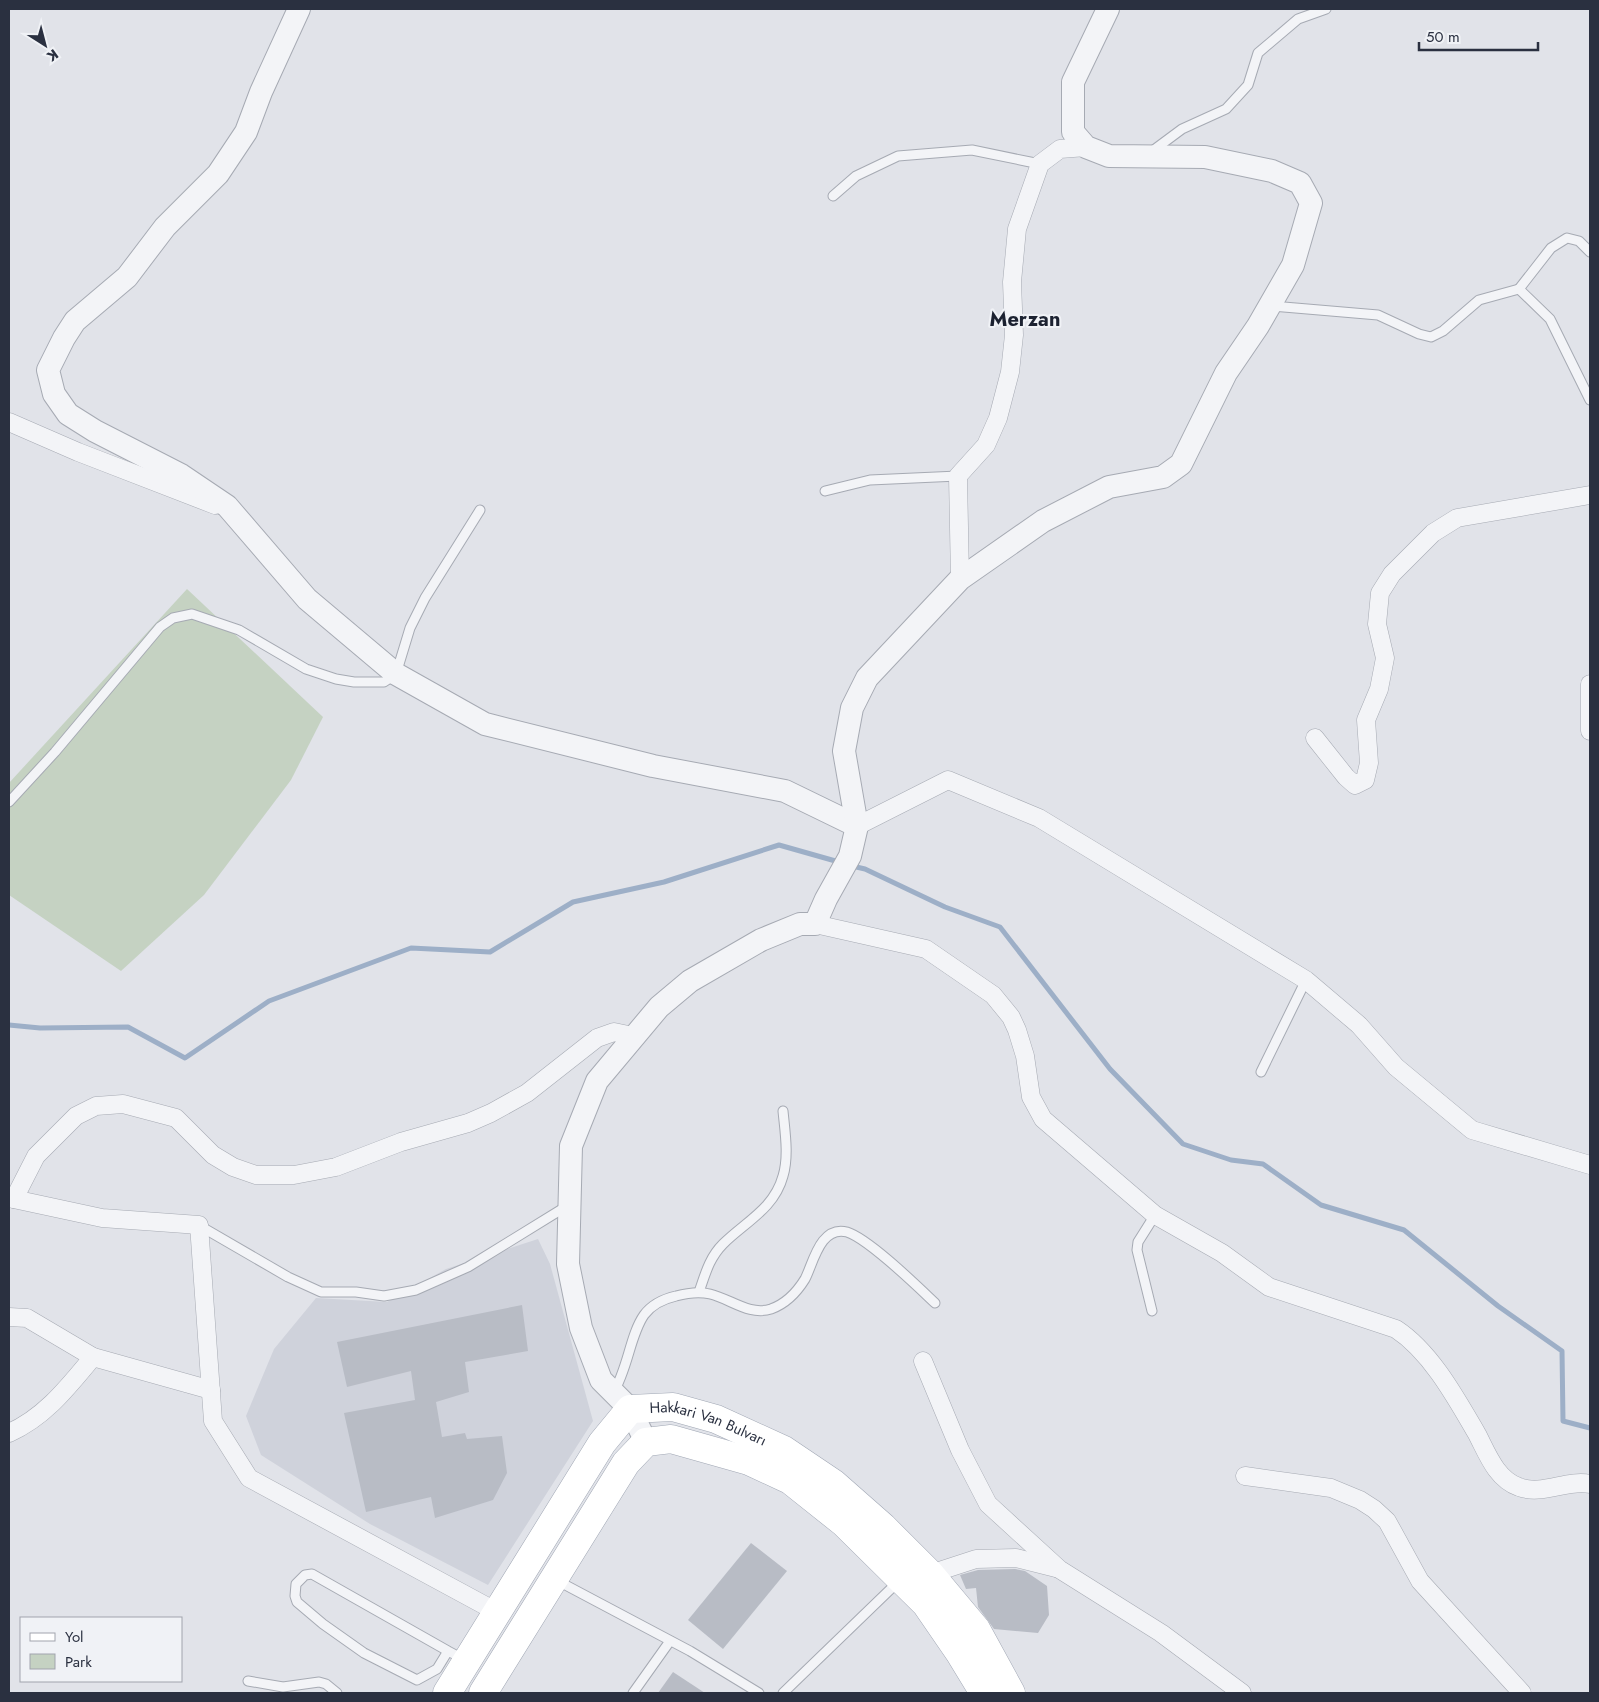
<svg xmlns="http://www.w3.org/2000/svg" width="1599" height="1702" font-family="Jost,sans-serif">
  <style>
    .built { fill: #cfd2db }
    .green { fill: #c5d2c2 }
    .lines { fill: none; stroke-linecap: round; stroke-linejoin: round }
    .stream { stroke: #9dafc7; stroke-width: 5 }
    .building { fill: #b8bcc5 }
    .service-casing { stroke: #a6aab3; stroke-width: 11 }
    .minor-casing { stroke: #a6aab3; stroke-width: 19 }
    .tertiary-casing { stroke: #a6aab3; stroke-width: 24 }
    .primary-casing { stroke: #a0a7b4; stroke-width: 29 }
    .service { stroke: #f3f4f7; stroke-width: 9 }
    .minor { stroke: #f3f4f7; stroke-width: 18 }
    .tertiary { stroke: #f3f4f7; stroke-width: 22 }
    .primary { stroke: #fff; stroke-width: 28 }
    .labels { text-anchor: middle; stroke-width: 4; stroke-linejoin: round; paint-order: stroke }
    .street-label { font-size: 15px; fill: #2a3040; stroke: #f0f2f6 }
    .district-label { font-size: 20px; font-weight: bold; fill: #1c2231; stroke: #f0f2f6 }
  </style>
  <rect width="100%" height="100%" fill="#e1e3e9"/>
  <!-- built -->
  <path class="built" d="M 538,1239 L 550,1264 L 593,1421 L 488,1585 L 370,1524 L 261,1455 L 246,1416 L 274,1349 L 316,1298 L 387,1302 L 446,1269 Z"/>
  <!-- green -->
  <path class="green" d="M 187,589 L 323,717 L 291,780 L 204,895 L 121,971 L 9,895 L 9,783 Z"/>
  <g class="lines">
    <!-- stream -->
    <g class="stream">
      <path d="M 852,866 L 865,869 L 945,907 L 1000,927 L 1110,1069 L 1183,1144 L 1231,1160 L 1263,1164 L 1321,1205 L 1404,1230 L 1498,1306 L 1562,1351 L 1563,1421 L 1590,1428"/>
      <path d="M 9,1025 L 40,1028 L 128,1027 L 185,1058 L 269,1001 L 411,948 L 490,952 L 573,902 L 664,882 L 779,845 L 839,862"/>
    </g>
  </g>
  <!-- building -->
  <g class="building">
    <path d="M 522,1305 L 528,1351 L 465,1362 L 469,1392 L 436,1402 L 442,1437 L 465,1433 L 467,1439 L 502,1436 L 507,1473 L 493,1500 L 435,1518 L 431,1497 L 366,1512 L 344,1413 L 415,1400 L 411,1371 L 347,1387 L 337,1342 Z"/>
    <path d="M 751,1543 L 787,1571 L 723,1649 L 688,1620 Z"/>
    <path d="M 1015,1569 L 1025,1571 L 1047,1586 L 1049,1615 L 1038,1633 L 994,1629 L 978,1607 L 976,1588 L 966,1589 L 960,1575 L 978,1570 Z"/>
    <path d="M 673,1672 L 705,1693 L 658,1693 Z"/>
  </g>
  <g class="lines">
    <defs>
      <g id="service">
        <path d="M 1151,152 L 1182,129 L 1226,109 L 1248,85 L 1258,53 L 1298,19 L 1326,9"/>
        <path d="M 833,196 L 856,176 L 898,156 L 972,150 L 1040,164"/>
        <path d="M 1519,289 L 1551,248 L 1567,238 L 1579,241 L 1590,252"/>
        <path d="M 1272,306 L 1378,315 L 1419,334 L 1431,337 L 1443,331 L 1479,300 L 1519,289 L 1550,319 L 1590,400"/>
        <path d="M 825,491 L 870,480 L 958,476"/>
        <path d="M 9,802 L 55,752 L 160,627 L 173,618 L 192,614 L 239,630 L 306,669 L 336,679 L 354,682 L 384,682 L 396,674 L 410,628 L 425,598 L 480,510"/>
        <path d="M 1261,1072 L 1306,980"/>
        <path d="M 200,1226 L 288,1277 L 321,1292 L 356,1292 L 384,1296 L 416,1290 L 468,1267 L 567,1206"/>
        <path d="M 699,1292 C 705,1275 709,1258 723,1244 C 745,1222 774,1209 783,1176 C 789,1156 785,1132 783,1111"/>
        <path d="M 1152,1311 L 1137,1250 L 1138,1242 L 1155,1215"/>
        <path d="M 613,1393 C 628,1369 630,1335 644,1315 C 652,1304 663,1299 676,1296 C 687,1293 698,1291 710,1294 C 731,1299 749,1316 771,1309 C 785,1304 797,1292 805,1279 C 813,1264 820,1225 847,1232 C 869,1239 917,1286 935,1303"/>
        <path d="M 556,1580 L 690,1651 L 759,1693"/>
        <path d="M 448,1651 L 437,1669 L 417,1680 L 364,1653 L 323,1624 L 297,1602 L 295,1596 L 296,1584 L 305,1575 L 312,1574 L 448,1651 L 465,1660"/>
        <path d="M 248,1681 L 283,1687 L 319,1682 L 326,1684 L 337,1693"/>
        <path d="M 633,1693 L 670,1641"/>
        <path d="M 783,1693 L 900,1580"/>
      </g>
      <g id="minor">
        <path d="M 9,422 L 78,452 L 215,505"/>
        <path d="M 960,579 L 958,476 L 986,445 L 998,418 L 1010,372 L 1014,335 L 1012,282 L 1017,229 L 1040,164 L 1060,149 L 1086,147"/>
        <path d="M 1590,684 L 1590,731"/>
        <path d="M 1315,738 L 1346,777 L 1355,785 L 1365,780 L 1369,763 L 1366,720 L 1379,689 L 1385,658 L 1377,624 L 1380,593 L 1392,574 L 1433,533 L 1457,518 L 1590,495"/>
        <path d="M 857,826 L 948,780 L 1039,818 L 1306,980 L 1359,1025 L 1396,1067 L 1472,1130 L 1590,1165"/>
        <path d="M 815,924 L 926,949 L 993,995 L 1011,1017 L 1017,1030 L 1025,1056 L 1031,1097 L 1043,1119 L 1155,1215 L 1222,1253 L 1269,1287 L 1396,1329 C 1431,1352 1456,1398 1477,1434 C 1487,1453 1496,1479 1519,1487 C 1542,1496 1567,1479 1590,1484"/>
        <path d="M 9,1198 L 102,1218 L 199,1225 L 213,1421 L 249,1478 L 497,1612"/>
        <path d="M 14,1199 L 36,1156 L 76,1116 L 96,1106 L 123,1104 L 176,1118 L 213,1155 L 233,1167 L 256,1175 L 294,1175 L 336,1167 L 401,1142 L 468,1123 L 491,1113 L 527,1093 L 597,1038 L 614,1032 L 633,1036"/>
        <path d="M 9,1317 L 27,1318 L 93,1357 L 211,1390"/>
        <path d="M 923,1361 L 960,1450 L 988,1504 L 1059,1569 L 1161,1633 L 1242,1693"/>
        <path d="M 9,1433 C 45,1417 68,1387 93,1357"/>
        <path d="M 1245,1476 L 1331,1488 L 1360,1500 L 1374,1509 L 1387,1521 L 1420,1581 L 1522,1693"/>
        <path d="M 930,1574 L 976,1559 L 1016,1558 L 1056,1568"/>
      </g>
      <g id="tertiary">
        <path d="M 299,9 L 261,92 L 246,132 L 218,174 L 165,227 L 127,277 L 75,321 L 64,338 L 48,370 L 54,394 L 68,414 L 95,431 L 181,475 L 227,506 L 307,599 L 396,674 L 485,724 L 653,766 L 785,791 L 857,826"/>
        <path d="M 646,1442 L 630,1409 L 601,1380 L 581,1328 L 568,1264 L 571,1146 L 597,1081 L 659,1007 L 690,981 L 761,940 L 800,924 L 815,924 L 826,899 L 850,856 L 857,826 L 844,751 L 852,708 L 867,678 L 960,579 L 1043,521 L 1109,487 L 1163,477 L 1181,464 L 1226,373 L 1258,326 L 1293,265 L 1311,203 L 1300,183 L 1272,171 L 1205,157 L 1109,156 L 1086,147 L 1073,132 L 1073,82 L 1108,9"/>
      </g>
      <g id="primary">
        <path id="s1" d="M 447,1693 L 602,1443 L 630,1409 L 673,1407 L 716,1419 L 784,1450 L 833,1483 L 883,1527 L 930,1574 L 976,1629 L 1011,1693"/>
        <path d="M 483,1693 L 626,1463 L 646,1442 L 671,1439 L 749,1461 L 790,1480 L 844,1523 L 926,1604 L 959,1652 L 984,1693"/>
      </g>
    </defs>
    <!-- service casing -->
    <use href="#service" class="service-casing"/>
    <!-- minor casing -->
    <use href="#minor" class="minor-casing"/>
    <!-- tertiary casing -->
    <use href="#tertiary" class="tertiary-casing"/>
    <!-- primary casing -->
    <use href="#primary" class="primary-casing"/>
    <!-- service -->
    <use href="#service" class="service"/>
    <!-- minor -->
    <use href="#minor" class="minor"/>
    <!-- tertiary -->
    <use href="#tertiary" class="tertiary"/>
    <!-- primary -->
    <use href="#primary" class="primary"/>
  </g>
  <g class="labels">
    <!-- street labels -->
    <g class="street-label">
      <text dy="5" stroke="none"><textPath href="#s1" startOffset="419">Hakkari Van Bulvarı</textPath></text>
    </g>
    <!-- district labels -->
    <g class="district-label">
      <text x="1025" y="326">Merzan</text>
    </g>
  </g>
  <!-- border -->
  <rect width="1599" height="1702" fill="none" stroke="#2a3040" stroke-width="20"/>
  <!-- legend -->
  <rect x="20" y="1617" width="162" height="65" fill="#f0f2f6" stroke="#a1a4ad"/>
  <rect x="30" y="1633" width="25" height="8" fill="#ffffff" stroke="#a1a4ad"/>
  <text x="65" y="1642" font-size="15" fill="#2a3040">Yol</text>
  <rect x="30" y="1654" width="25" height="15" fill="#c5d2c2" stroke="#a1a4ad"/>
  <text x="65" y="1667" font-size="15" fill="#2a3040">Park</text>
  <!-- north arrow -->
  <g transform="translate(45 45) rotate(144)" stroke="#f0f2f6" stroke-width="4" paint-order="stroke">
  <path d="M0-4L9 19L0 12L-9 19Z" fill="#2a3040"/>
  <text y="-8" font-size="14" font-weight="bold" text-anchor="middle" fill="#2a3040">K</text>
  </g>
  <!-- scale -->
  <path d="M1419 42v8h119v-8" fill="none" stroke="#2a3040" stroke-width="2.5"/>
  <text x="1426" y="42" font-size="15" fill="#2a3040" stroke="#f0f2f6" stroke-width="4" paint-order="stroke">50 m</text>
</svg>
